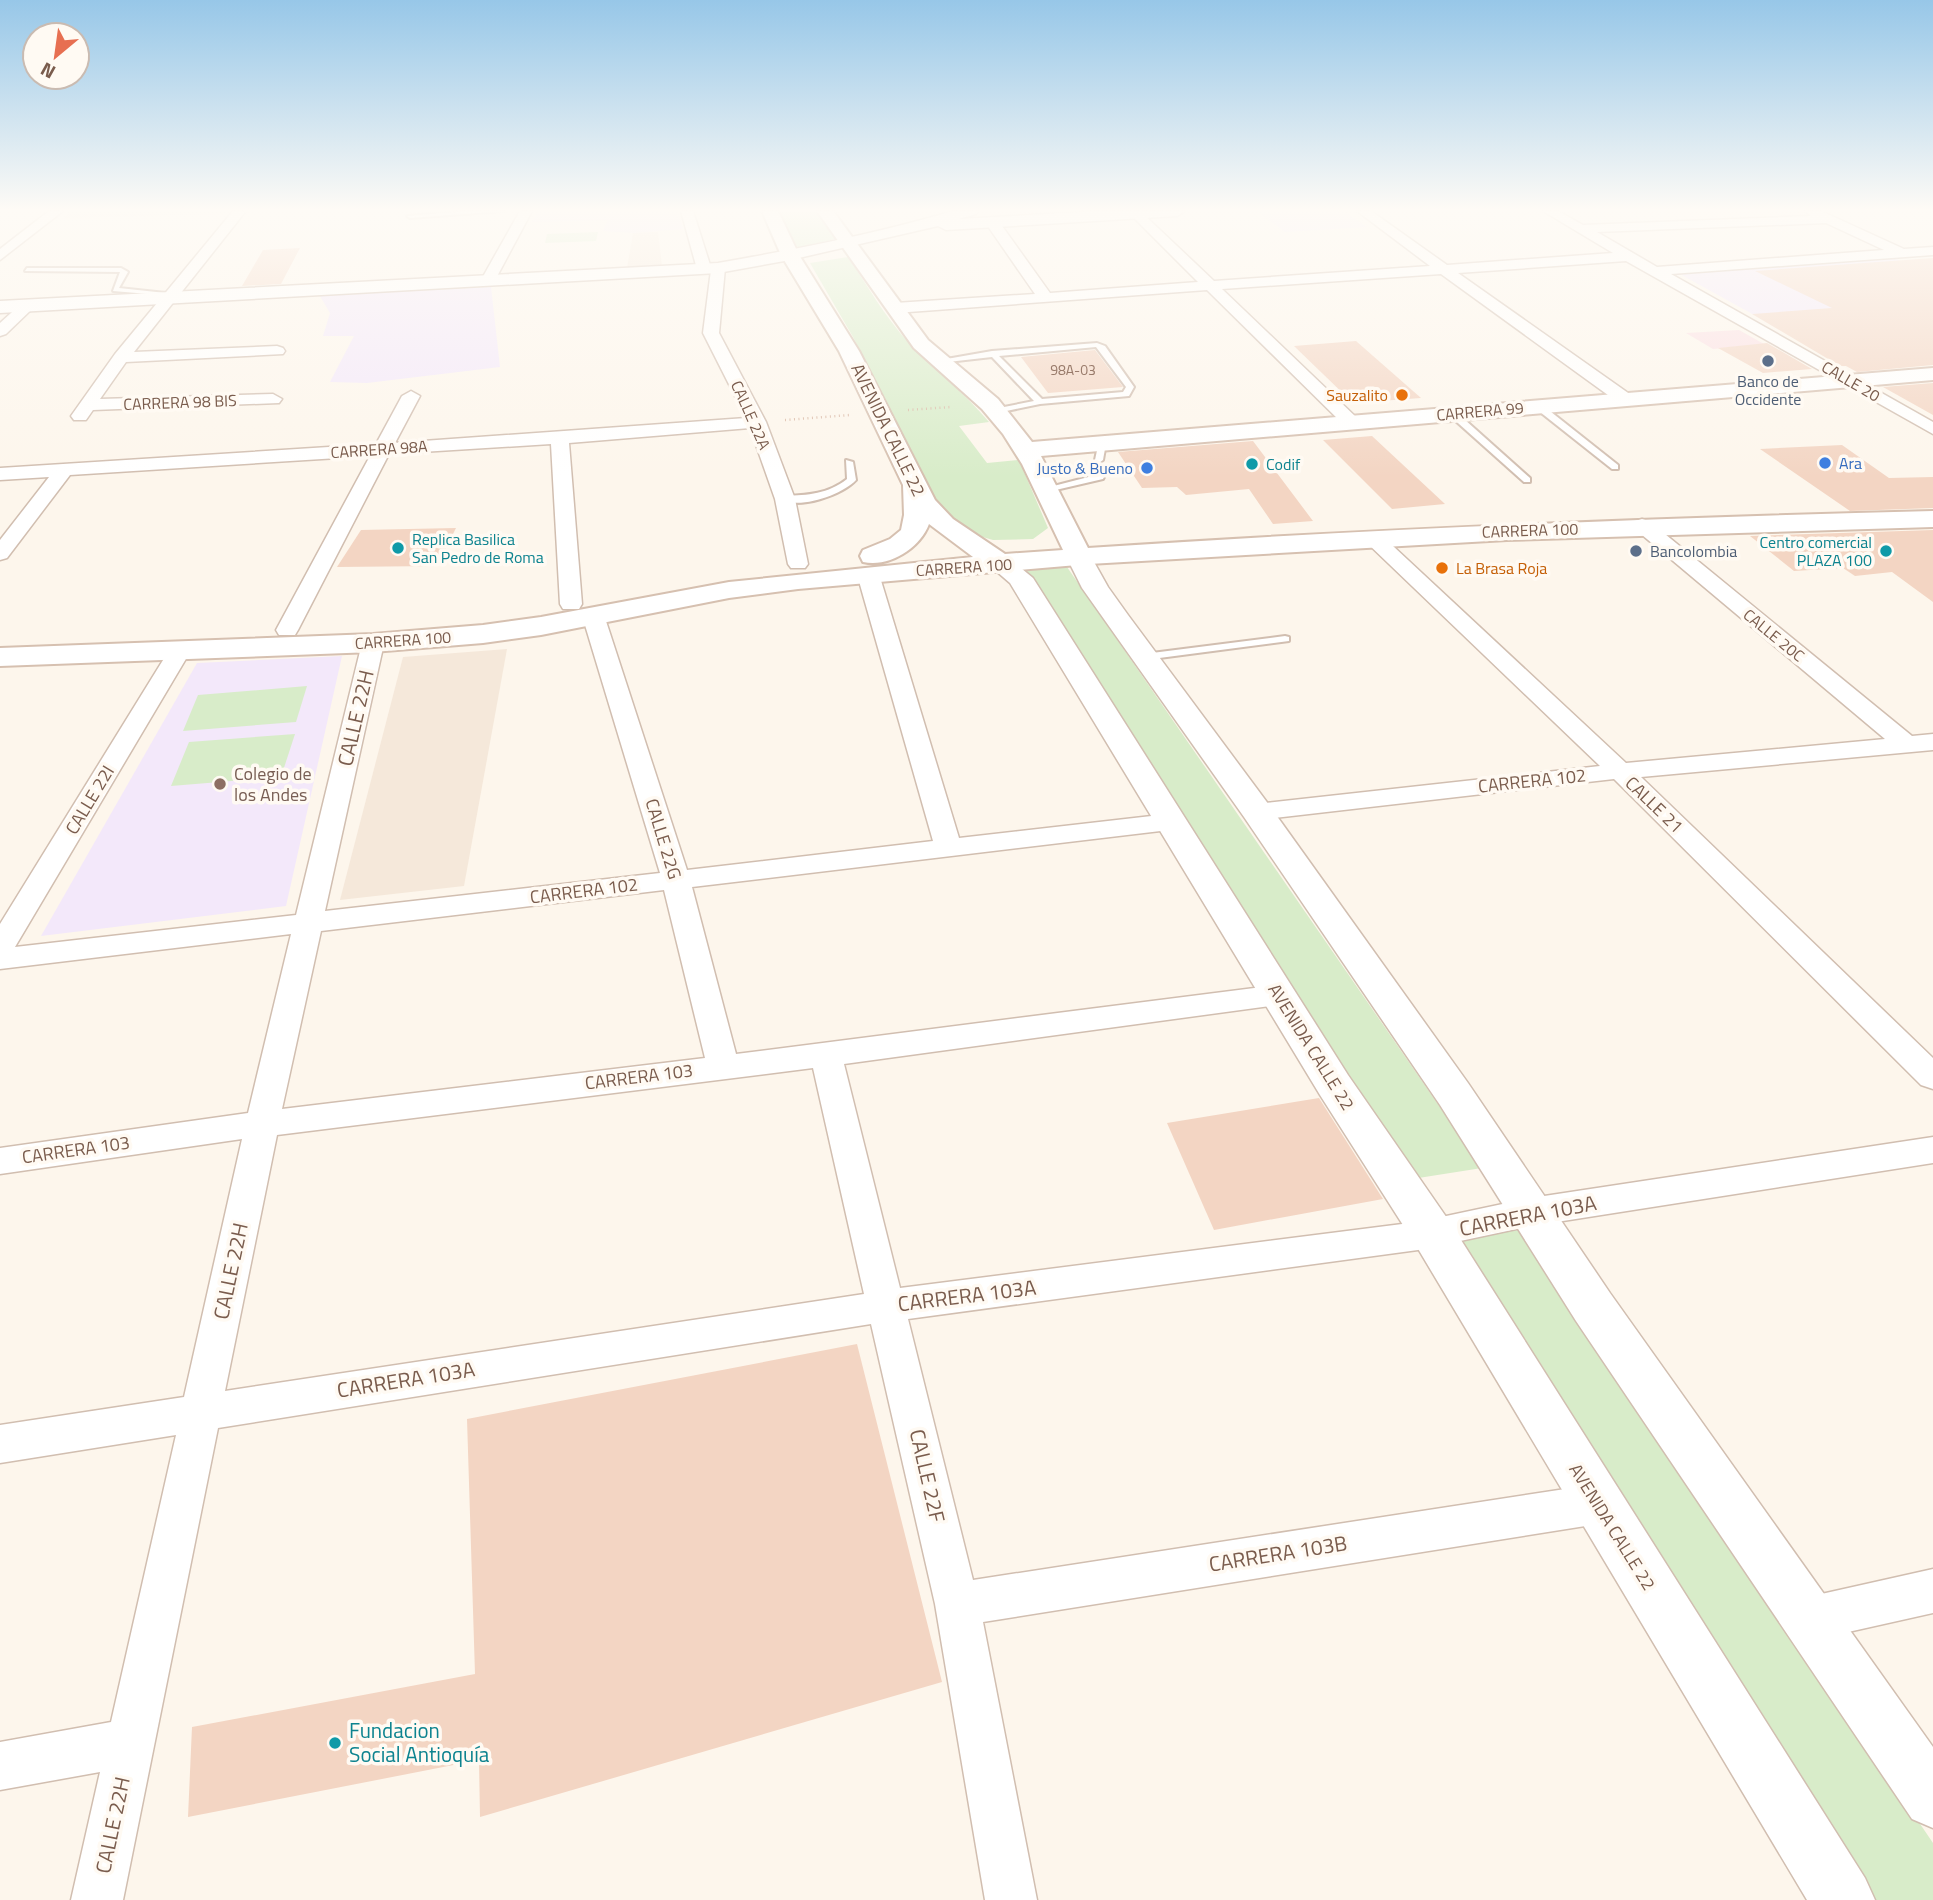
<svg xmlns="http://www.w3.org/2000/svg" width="1933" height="1900" font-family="'Titillium Web',sans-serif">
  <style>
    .residential { fill: #f5e8da }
    .education { fill: #f3e8fa }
    .medical { fill: #fbdfe3 }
    .green { fill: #d8ecc9 }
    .building { fill: #f3d5c3 }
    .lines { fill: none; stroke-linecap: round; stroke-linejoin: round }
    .service-casing { stroke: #d1beb0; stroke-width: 4 }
    .minor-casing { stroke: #d1beb0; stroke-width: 3 }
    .tertiary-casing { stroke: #d1beb0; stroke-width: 3 }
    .secondary-casing { stroke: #d6c0b0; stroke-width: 4 }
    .path { stroke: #d9b8a5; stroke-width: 2.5; stroke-dasharray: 1 3.5; stroke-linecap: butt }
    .service { fill: #fff; fill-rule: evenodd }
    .minor { fill: #fff; fill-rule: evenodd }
    .tertiary { fill: #fff; fill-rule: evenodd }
    .secondary { fill: #fff; fill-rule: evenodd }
    .service-dot { fill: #5c6f8a; stroke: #fffaf3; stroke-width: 2.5 }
    .food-dot { fill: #e8710a; stroke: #fffaf3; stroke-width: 2.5 }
    .shop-dot { fill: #3f7fe0; stroke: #fffaf3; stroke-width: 2.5 }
    .culture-dot { fill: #0f9aa8; stroke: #fffaf3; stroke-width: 2.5 }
    .education-dot { fill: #8d6e63; stroke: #fffaf3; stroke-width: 2.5 }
    .labels { text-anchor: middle; stroke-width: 7; stroke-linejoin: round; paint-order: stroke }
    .number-label { font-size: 14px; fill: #987a6a }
    .far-service-label { font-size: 16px; fill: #4e5e75; stroke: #fffaf3 }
    .far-street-label { font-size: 16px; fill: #7a5c4d; stroke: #fffaf3 }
    .far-food-label { font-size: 16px; fill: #c56008; stroke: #fffaf3; text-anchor: end }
    .far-shop-label { font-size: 16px; fill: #366cbe; stroke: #fffaf3; text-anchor: start }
    .far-culture-label { font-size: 16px; fill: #0d838f; stroke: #fffaf3; text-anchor: start }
    .street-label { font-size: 18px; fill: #7a5c4d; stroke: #fffaf3 }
    .education-label { font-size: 18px; fill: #785e54; stroke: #fffaf3; text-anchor: start }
    .near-street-label { font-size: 21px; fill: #7a5c4d; stroke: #fffaf3 }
    .near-culture-label { font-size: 21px; fill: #0d838f; stroke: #fffaf3; text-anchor: start }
  </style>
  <rect width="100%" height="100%" fill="#fdf6ec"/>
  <!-- residential -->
  <g class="residential">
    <path d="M 70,211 L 230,211 L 223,214 L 65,218 Z"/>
    <path d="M 658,232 L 662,266 L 627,268 L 633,233 Z"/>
    <path d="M 507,649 L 464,886 L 340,900 L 403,657 Z"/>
  </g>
  <!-- education -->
  <g class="education">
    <path d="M 538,211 L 678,211 L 683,229 L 633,233 L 603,231 L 608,220 L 532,222 Z"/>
    <path d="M 1257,211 L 1344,211 L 1367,227 L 1285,232 Z"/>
    <path d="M 1890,256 L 1933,276 L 1841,363 L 1678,273 Z"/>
    <path d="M 491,287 L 500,367 L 367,383 L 330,382 L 354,336 L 323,336 L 330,313 L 320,296 Z"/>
    <path d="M 342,656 L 286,906 L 41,936 L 197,663 Z"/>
  </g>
  <!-- medical -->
  <path class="medical" d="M 1739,330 L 1764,344 L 1713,349 L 1686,333 Z"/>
  <!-- green -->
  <g class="green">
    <path d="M 777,211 L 815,211 L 835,239 L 798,248 Z"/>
    <path d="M 598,232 L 596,241 L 545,243 L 547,234 Z"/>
    <path d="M 848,257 C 867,285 885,317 908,342 C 934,370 965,393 989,422 L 959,426 L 987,463 L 1019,460 L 1048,528 L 1033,539 L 993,540 L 969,533 L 950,519 L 938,505 L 853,337 L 810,263 Z"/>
    <path d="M 1067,567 L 1482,1168 L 1412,1179 L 1025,571 Z"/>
    <path d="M 307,686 L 296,722 L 183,731 L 198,695 Z"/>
    <path d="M 295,734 L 281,777 L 171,786 L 189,742 Z"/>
    <path d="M 1523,1229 L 1771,1604 L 1933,1843 L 1933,1900 L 1874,1900 L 1452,1242 Z"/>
  </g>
  <!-- building -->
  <g class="building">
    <path d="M 300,248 L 281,284 L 242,286 L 263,250 Z"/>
    <path d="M 1933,258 L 1933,365 L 1857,372 L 1846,366 L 1840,366 L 1752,314 L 1832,308 L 1755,271 Z"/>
    <path d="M 1356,341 L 1421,398 L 1353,403 L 1294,346 Z"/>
    <path d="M 1767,343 L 1812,369 L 1763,373 L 1718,348 Z"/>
    <path d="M 1095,350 L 1123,387 L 1048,393 L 1021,357 Z"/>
    <path d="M 1933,383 L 1933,415 L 1883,387 Z"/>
    <path d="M 1372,436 L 1445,504 L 1392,509 L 1323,440 Z"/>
    <path d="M 1253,441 L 1313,521 L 1273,524 L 1249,489 L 1186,495 L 1177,487 L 1142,488 L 1118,452 Z"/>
    <path d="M 1842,445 L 1889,478 L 1933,477 L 1933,508 L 1850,511 L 1760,449 Z"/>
    <path d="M 456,528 L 437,566 L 337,567 L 361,530 Z"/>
    <path d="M 1933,530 L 1933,602 L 1892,572 L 1855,576 L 1843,568 L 1794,571 L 1750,536 Z"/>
    <path d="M 1319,1098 L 1383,1199 L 1214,1230 L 1167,1123 Z"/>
    <path d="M 857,1344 L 942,1682 L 480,1817 L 479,1760 L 188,1817 L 192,1727 L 475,1674 L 467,1419 Z"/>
  </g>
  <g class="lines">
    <defs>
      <g id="service">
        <path d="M 469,211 L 504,211 L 410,218 L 407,216 Z"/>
        <path d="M 27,268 L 121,268 L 128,272 L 119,288 L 175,294 L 172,296 L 113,291 L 120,272 L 25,271 Z"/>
        <path d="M 1097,343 L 1105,346 L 1134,387 L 1129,396 L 1040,404 L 997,413 L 994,413 L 994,409 L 1034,401 L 992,357 L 939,363 L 935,361 L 992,351 ZM 1096,347 L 1126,387 L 1123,392 L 1042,399 L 999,356 Z"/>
        <path d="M 1535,404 L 1541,404 L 1618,465 L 1618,469 L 1612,469 L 1535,408 Z"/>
        <path d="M 1449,411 L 1455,411 L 1530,478 L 1530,482 L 1524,482 L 1449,415 Z"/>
        <path d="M 1099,441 L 1106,443 L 1103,460 L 1099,463 L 1095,460 Z"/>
        <path d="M 846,460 L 853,462 L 856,480 C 842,495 799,510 780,499 L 785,496 C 808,495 828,494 847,479 Z"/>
        <path d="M 1100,474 L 1104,477 L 1103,479 L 1047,492 L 1042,489 Z"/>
        <path d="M 1285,636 L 1289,637 L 1289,641 L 1144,660 L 1139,657 L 1144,654 Z"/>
      </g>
      <g id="minor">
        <path d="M 49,211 L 63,211 L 0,260 L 0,249 Z"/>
        <path d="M 233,211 L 245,212 L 134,352 L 277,346 L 283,348 L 285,351 L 283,354 L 126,362 L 100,399 L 273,394 L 282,399 L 279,403 L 93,410 L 86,420 L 74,420 L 71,416 L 115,354 Z"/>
        <path d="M 520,211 L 532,211 L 494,282 L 492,285 L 482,285 L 480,282 Z"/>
        <path d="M 681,211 L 693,211 L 711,268 L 718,264 L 725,268 L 719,333 L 766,422 L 795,499 L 808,564 L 805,568 L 791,568 L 788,564 L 775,499 L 750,428 L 569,443 L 582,604 L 579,609 L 563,609 L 560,604 L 551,444 L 389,454 L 298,630 L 295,635 L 279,635 L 276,630 L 370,456 L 70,475 L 7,558 L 0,560 L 0,540 L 49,477 L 0,480 L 0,468 L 376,444 L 402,396 L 411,391 L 420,396 L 395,443 L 746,418 L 703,333 L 711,270 L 704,273 L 697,269 Z"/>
        <path d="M 1127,211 L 1140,211 L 1214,281 L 1430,266 L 1357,211 L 1371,211 L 1447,265 L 1613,253 L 1543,211 L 1558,211 L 1583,225 L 1811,216 L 1805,211 L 1821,211 L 1904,249 L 1933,247 L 1933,255 L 1671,274 L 1933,422 L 1933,434 L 1626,261 L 1458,273 L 1631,395 L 1634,399 L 1625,404 L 1619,403 L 1441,274 L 1222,289 L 1357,418 L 1360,422 L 1351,427 L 1345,426 L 1207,290 L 895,313 L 887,308 L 895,303 L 1035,294 L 985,222 L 992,218 L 997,219 L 1050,293 L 1198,282 ZM 1826,223 L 1884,250 L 1657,267 L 1597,232 Z"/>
        <path d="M 27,301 L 32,303 L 35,306 L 32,309 L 6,334 L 0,336 L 0,323 L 22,303 Z"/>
        <path d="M 1642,519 L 1649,521 L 1912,736 L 1933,734 L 1933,750 L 1641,777 L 1933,1058 L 1933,1089 L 1921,1085 L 1614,779 L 1257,820 L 1248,818 L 1244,812 L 1248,806 L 1257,804 L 1600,766 L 1365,541 L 1362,537 L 1365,533 L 1379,533 L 1626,763 L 1885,739 L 1635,529 L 1632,525 L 1635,521 Z"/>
        <path d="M 868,568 L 875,570 L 879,574 L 959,838 L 1169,814 L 1178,816 L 1182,822 L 1178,828 L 1169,830 L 692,887 L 736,1054 L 1277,985 L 1288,988 L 1292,995 L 1288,1002 L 1277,1005 L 844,1064 L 900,1288 L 1418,1222 L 1531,1198 L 1933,1137 L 1933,1163 L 1531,1226 L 1418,1250 L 908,1319 L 973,1580 L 1598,1484 L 1613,1490 L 1619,1504 L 1613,1518 L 1598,1524 L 983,1622 L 1037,1900 L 985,1900 L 935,1604 L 871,1324 L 218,1428 L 123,1900 L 71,1900 L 100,1772 L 0,1790 L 0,1742 L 111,1722 L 176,1435 L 0,1463 L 0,1425 L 184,1397 L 242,1139 L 0,1174 L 0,1148 L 248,1113 L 291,934 L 0,969 L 0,924 L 168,652 L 171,647 L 187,647 L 190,652 L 15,947 L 296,915 L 362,643 L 365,638 L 381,638 L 384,643 L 325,911 L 660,873 L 582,615 L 585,610 L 601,610 L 604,615 L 687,870 L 933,841 L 857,574 L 861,570 ZM 664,890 L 705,1058 L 282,1109 L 321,931 ZM 813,1068 L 864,1294 L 225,1391 L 277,1135 Z"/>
        <path d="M 1933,1569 L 1933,1613 L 1808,1641 L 1792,1635 L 1786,1619 L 1792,1603 L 1808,1597 Z"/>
      </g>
      <g id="tertiary">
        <path d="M 953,211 L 978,211 L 976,214 L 959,219 L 1099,211 L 1185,211 L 1177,216 L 946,230 L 938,226 L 790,260 L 718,273 L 0,313 L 0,301 L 718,263 C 797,249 876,234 953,211 Z"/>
        <path d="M 1080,550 L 1089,553 L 1108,587 L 1128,615 L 1269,805 L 1468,1083 L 1610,1293 L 1933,1747 L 1933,1828 L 1912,1819 L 1576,1321 L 1440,1105 L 1244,817 L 1082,588 L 1067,558 L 1071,553 Z"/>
        <path d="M 1001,556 L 1010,559 L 1033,578 L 1348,1075 L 1449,1221 L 1865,1878 L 1875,1900 L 1807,1900 L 1417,1247 L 1320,1095 L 1010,583 L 988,564 L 992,559 Z"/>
      </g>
      <path id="secondary" d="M 762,211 L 778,211 L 799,255 L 859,351 L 935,500 L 953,519 L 1005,554 L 1063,550 L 1022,464 L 1003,434 L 982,409 L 914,348 L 817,211 L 833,211 L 928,340 L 998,399 L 1032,442 L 1933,368 L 1933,380 L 1041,456 L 1088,548 C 1370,529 1651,518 1933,511 L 1933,527 L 1507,540 L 1089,564 L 798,589 L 729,598 L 541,635 L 483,643 L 373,652 L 0,666 L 0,648 L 373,634 L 483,625 L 541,617 L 729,582 L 973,557 L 929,524 C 920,548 889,568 863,562 L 860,556 L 863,550 L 890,539 L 901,530 L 904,515 L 903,485 L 839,351 L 781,255 Z"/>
    </defs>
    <!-- service casing -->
    <use href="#service" class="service-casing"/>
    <!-- minor casing -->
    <use href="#minor" class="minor-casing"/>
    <!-- tertiary casing -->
    <use href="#tertiary" class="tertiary-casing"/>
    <!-- secondary casing -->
    <use href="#secondary" class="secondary-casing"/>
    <!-- path -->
    <g class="path">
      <path d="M 908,410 L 951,407"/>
      <path d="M 785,420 L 850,415"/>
    </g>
    <!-- service -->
    <use href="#service" class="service"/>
    <!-- minor -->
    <use href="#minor" class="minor"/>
    <!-- tertiary -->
    <use href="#tertiary" class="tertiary"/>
    <!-- secondary -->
    <use href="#secondary" class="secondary"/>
  </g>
  <!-- sky -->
  <linearGradient id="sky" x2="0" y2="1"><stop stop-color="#97c7e8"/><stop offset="0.44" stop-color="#fefbf6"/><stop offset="1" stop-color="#fefbf6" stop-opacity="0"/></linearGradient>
  <rect width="1933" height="477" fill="url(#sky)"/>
  <!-- markers -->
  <g class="service-dot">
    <circle cx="1768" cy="361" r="7"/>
    <circle cx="1636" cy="551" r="7"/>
  </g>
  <g class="food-dot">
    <circle cx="1402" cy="395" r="7"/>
    <circle cx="1442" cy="568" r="7"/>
  </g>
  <g class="shop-dot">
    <circle cx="1825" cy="463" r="7"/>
    <circle cx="1147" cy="468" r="7"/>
  </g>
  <g class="culture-dot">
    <circle cx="1252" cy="464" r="7"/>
    <circle cx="398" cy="548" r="7"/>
    <circle cx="1886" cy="551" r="7"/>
    <circle cx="335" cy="1743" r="7"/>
  </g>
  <circle class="education-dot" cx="220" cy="784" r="7"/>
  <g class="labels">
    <!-- number labels -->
    <g class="number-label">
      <text x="1073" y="375">98A-03</text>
    </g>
    <!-- far-service labels -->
    <g class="far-service-label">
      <text x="1768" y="387">Banco de<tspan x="1768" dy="18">Occidente</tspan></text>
      <text x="1650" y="557" text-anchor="start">Bancolombia</text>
    </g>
    <!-- far-street labels -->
    <g class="far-street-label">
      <text transform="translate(1851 381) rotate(30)" y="6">CALLE 20</text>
      <text transform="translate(180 402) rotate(-2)" y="6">CARRERA 98 BIS</text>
      <text transform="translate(1480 411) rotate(-5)" y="6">CARRERA 99</text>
      <text transform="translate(751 415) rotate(66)" y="6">CALLE 22A</text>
      <text transform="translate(379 449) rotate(-4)" y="6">CARRERA 98A</text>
      <text transform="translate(1530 530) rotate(-2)" y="6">CARRERA 100</text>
      <text transform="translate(964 567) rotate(-4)" y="6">CARRERA 100</text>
      <text transform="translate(1774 635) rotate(39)" y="6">CALLE 20C</text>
      <text transform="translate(403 640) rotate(-4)" y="6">CARRERA 100</text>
    </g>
    <!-- far-food labels -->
    <g class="far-food-label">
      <text x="1388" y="401">Sauzalito</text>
      <text x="1456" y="574" text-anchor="start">La Brasa Roja</text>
    </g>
    <!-- far-shop labels -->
    <g class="far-shop-label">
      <text x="1839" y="469">Ara</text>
      <text x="1133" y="474" text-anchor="end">Justo &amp; Bueno</text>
    </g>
    <!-- far-culture labels -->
    <g class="far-culture-label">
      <text x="1266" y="470">Codif</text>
      <text x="412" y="545">Replica Basilica<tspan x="412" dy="18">San Pedro de Roma</tspan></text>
      <text x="1872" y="548" text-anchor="end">Centro comercial<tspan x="1872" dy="18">PLAZA 100</tspan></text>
    </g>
    <!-- street labels -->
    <g class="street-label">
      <text transform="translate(888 430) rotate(64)" y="6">AVENIDA CALLE 22</text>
      <text transform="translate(1532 781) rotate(-6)" y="6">CARRERA 102</text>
      <text transform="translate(90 800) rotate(-59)" y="6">CALLE 22I</text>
      <text transform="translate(1654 805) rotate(44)" y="6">CALLE 21</text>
      <text transform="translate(663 839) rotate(73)" y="6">CALLE 22G</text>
      <text transform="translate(584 891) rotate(-7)" y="6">CARRERA 102</text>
      <text transform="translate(1311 1047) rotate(58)" y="6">AVENIDA CALLE 22</text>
      <text transform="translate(639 1077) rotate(-7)" y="6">CARRERA 103</text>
      <text transform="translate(76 1150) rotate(-8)" y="6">CARRERA 103</text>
      <text transform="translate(1612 1527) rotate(58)" y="6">AVENIDA CALLE 22</text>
    </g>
    <!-- education labels -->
    <g class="education-label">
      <text x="234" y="780">Colegio de<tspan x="234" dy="21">los Andes</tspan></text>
    </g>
    <!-- near-street labels -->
    <g class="near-street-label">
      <text transform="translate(356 718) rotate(-77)" y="7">CALLE 22H</text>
      <text transform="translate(1528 1216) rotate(-11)" y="7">CARRERA 103A</text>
      <text transform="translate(231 1271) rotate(-78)" y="7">CALLE 22H</text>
      <text transform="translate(967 1296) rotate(-7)" y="7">CARRERA 103A</text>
      <text transform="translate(406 1380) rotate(-9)" y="7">CARRERA 103A</text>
      <text transform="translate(927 1476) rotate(77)" y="7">CALLE 22F</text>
      <text transform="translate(1278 1554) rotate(-9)" y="7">CARRERA 103B</text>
      <text transform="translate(113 1825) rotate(-78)" y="7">CALLE 22H</text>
    </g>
    <!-- near-culture labels -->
    <g class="near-culture-label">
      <text x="349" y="1738">Fundacion<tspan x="349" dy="24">Social Antioquía</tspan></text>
    </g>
  </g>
  <!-- north arrow -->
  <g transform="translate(56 56) rotate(209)"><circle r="33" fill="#fffaf3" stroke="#cabbb1" stroke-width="2"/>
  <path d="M0-5L12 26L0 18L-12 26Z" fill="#e76f51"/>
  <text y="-10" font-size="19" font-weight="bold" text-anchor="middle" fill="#7a5c4d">N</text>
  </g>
</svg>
